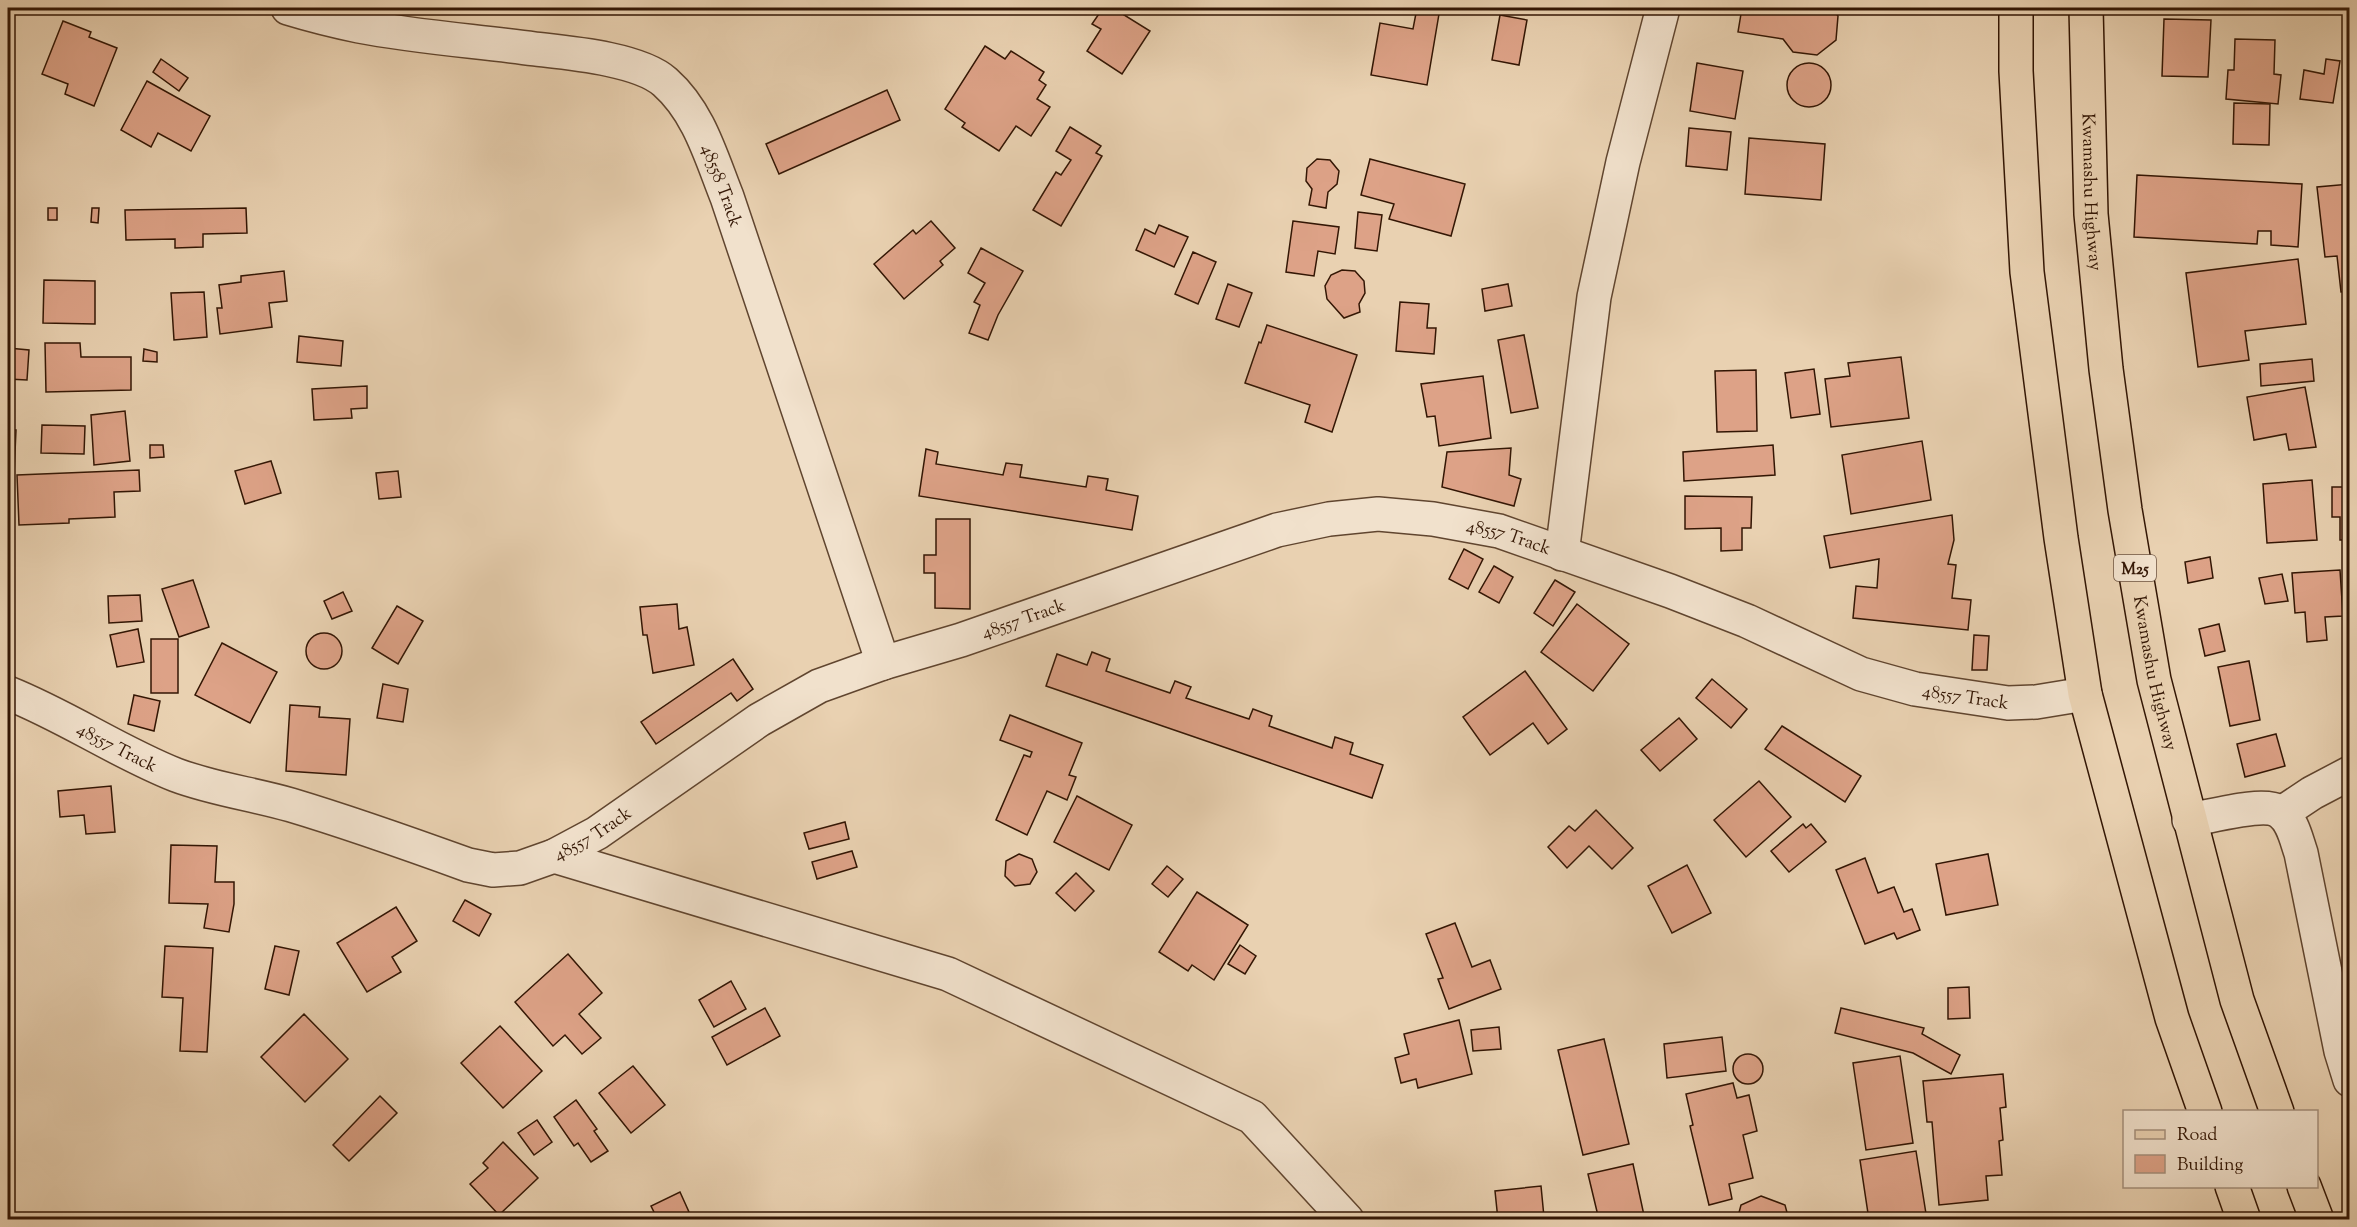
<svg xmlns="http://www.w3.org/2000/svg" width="2357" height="1227" font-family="'Sorts Mill Goudy',serif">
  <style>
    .building { fill: #dda287; stroke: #331604; stroke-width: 1.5 }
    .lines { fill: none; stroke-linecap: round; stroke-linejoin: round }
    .minor-casing { stroke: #60452f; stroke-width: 36 }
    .primary-casing { stroke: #331604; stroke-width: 36 }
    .minor { stroke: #f1e1cc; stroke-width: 33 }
    .primary { stroke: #e9d1b1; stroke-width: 33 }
    .labels { text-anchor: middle; stroke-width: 4.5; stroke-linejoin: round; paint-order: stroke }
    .shield { fill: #f1e1cc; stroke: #6c5340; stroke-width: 1.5 }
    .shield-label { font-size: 16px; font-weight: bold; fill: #331604 }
    .street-label { font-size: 18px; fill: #331604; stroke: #f1e1cc }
  </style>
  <rect width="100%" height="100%" fill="#e9d1b1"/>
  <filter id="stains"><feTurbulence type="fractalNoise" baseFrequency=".00333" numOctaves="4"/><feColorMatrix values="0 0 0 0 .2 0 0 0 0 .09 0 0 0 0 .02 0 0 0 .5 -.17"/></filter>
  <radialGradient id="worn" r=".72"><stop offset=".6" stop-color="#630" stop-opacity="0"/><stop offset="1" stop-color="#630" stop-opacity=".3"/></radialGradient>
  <!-- building -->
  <g class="building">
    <path d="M 1103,8 L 1113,8 L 1150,31 L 1122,74 L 1087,51 L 1101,29 L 1092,24 Z"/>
    <path d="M 1417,8 L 1440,8 L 1427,85 L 1371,75 L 1380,23 L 1413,29 Z"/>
    <path d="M 1742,8 L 1832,8 L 1838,16 L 1836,40 L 1817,55 L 1793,52 L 1783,39 L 1738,32 Z"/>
    <path d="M 1500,15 L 1527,20 L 1519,65 L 1492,60 Z"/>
    <path d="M 2164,19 L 2211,20 L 2208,77 L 2162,76 Z"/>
    <path d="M 63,21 L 91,32 L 89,37 L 117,48 L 94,106 L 65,94 L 68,84 L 42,74 Z"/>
    <path d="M 2235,39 L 2275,40 L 2274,74 L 2281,75 L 2278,104 L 2226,99 L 2228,70 L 2234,70 Z"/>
    <path d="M 985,46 L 1005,59 L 1011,51 L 1044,72 L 1039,80 L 1046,85 L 1037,99 L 1050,107 L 1031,136 L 1016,126 L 999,151 L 962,127 L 965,123 L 945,109 Z"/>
    <path d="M 161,59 L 188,78 L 179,91 L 153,72 Z"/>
    <path d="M 2326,59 L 2340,61 L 2333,103 L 2300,99 L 2304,70 L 2324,74 Z"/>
    <path d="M 1697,63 L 1743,71 L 1735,119 L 1690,111 Z"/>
    <circle cx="1809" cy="85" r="22"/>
    <path d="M 147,81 L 210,116 L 191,151 L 158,133 L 151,147 L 121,130 Z"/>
    <path d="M 887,90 L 900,120 L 779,174 L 766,144 Z"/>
    <path d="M 2234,103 L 2270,104 L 2269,145 L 2233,144 Z"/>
    <path d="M 1070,127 L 1101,146 L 1096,153 L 1102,156 L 1061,226 L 1033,210 L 1056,172 L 1061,175 L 1071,160 L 1056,151 Z"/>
    <path d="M 1689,128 L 1731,132 L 1727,170 L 1686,166 Z"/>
    <path d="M 1749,138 L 1825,144 L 1821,200 L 1745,194 Z"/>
    <path d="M 1317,159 L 1330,160 L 1339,171 L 1337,184 L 1328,192 L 1326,208 L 1309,205 L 1312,189 L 1306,181 L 1307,168 Z"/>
    <path d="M 1370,159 L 1465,184 L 1451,236 L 1389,219 L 1394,204 L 1361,195 Z"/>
    <path d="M 2137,175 L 2302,184 L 2298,247 L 2271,245 L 2271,231 L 2258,231 L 2257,244 L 2134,237 Z"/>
    <path d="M 2350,184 L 2350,291 L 2341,292 L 2337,256 L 2325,257 L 2317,187 Z"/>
    <rect x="48" y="208" width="9" height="12"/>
    <path d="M 92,208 L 99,208 L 98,223 L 91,222 Z"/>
    <path d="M 246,208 L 247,233 L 203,234 L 203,247 L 175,248 L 175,239 L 126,240 L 125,210 Z"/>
    <path d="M 1358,212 L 1382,215 L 1377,251 L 1355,248 Z"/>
    <path d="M 931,221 L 955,248 L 940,261 L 943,265 L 904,299 L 874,264 L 913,230 L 916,234 Z"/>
    <path d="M 1293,221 L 1339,227 L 1335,254 L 1318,251 L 1314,276 L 1286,272 Z"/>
    <path d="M 1159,225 L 1188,237 L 1174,267 L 1136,250 L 1145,229 L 1155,234 Z"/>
    <path d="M 981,248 L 1023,271 L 998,315 L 988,340 L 969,333 L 980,305 L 974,302 L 985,283 L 968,273 Z"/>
    <path d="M 1193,252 L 1216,262 L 1198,304 L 1175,294 Z"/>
    <path d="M 2298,259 L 2306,324 L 2245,331 L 2249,360 L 2198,367 L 2186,273 Z"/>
    <path d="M 1342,270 L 1355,271 L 1364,281 L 1365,293 L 1359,304 L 1360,312 L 1344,318 L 1327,299 L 1325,286 L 1331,275 Z"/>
    <path d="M 284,271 L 287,301 L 269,303 L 272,327 L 220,334 L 217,308 L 222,308 L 219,285 L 241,282 L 241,276 Z"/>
    <path d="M 44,280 L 95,281 L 95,324 L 43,323 Z"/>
    <path d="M 1228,284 L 1252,293 L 1239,327 L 1216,319 Z"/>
    <path d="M 1508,284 L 1512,306 L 1485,311 L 1482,289 Z"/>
    <path d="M 204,292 L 207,337 L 174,340 L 171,293 Z"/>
    <path d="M 1400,302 L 1429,304 L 1427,328 L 1436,328 L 1434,354 L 1396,351 Z"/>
    <path d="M 1267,325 L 1357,355 L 1332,432 L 1305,422 L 1310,405 L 1245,383 L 1259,342 L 1261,343 Z"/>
    <path d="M 1524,335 L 1538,408 L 1511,413 L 1498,340 Z"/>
    <path d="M 299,336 L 343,341 L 341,366 L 297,362 Z"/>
    <path d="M 45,343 L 80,343 L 81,357 L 131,357 L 131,390 L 46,392 Z"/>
    <path d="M 8,348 L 29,350 L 27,380 L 8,379 Z"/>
    <path d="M 144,349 L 157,352 L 157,362 L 143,361 Z"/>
    <path d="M 1901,357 L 1909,418 L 1831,427 L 1825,379 L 1850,376 L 1848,363 Z"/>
    <path d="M 2312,359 L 2314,381 L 2261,386 L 2260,364 Z"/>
    <path d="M 1814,369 L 1820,414 L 1791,418 L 1785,373 Z"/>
    <path d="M 1756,370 L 1757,431 L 1717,432 L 1715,371 Z"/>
    <path d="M 1483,376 L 1491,438 L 1439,446 L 1435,416 L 1427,417 L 1421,384 Z"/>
    <path d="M 367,386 L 367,408 L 351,409 L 352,418 L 314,420 L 312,389 Z"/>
    <path d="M 2305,387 L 2316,447 L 2289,450 L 2286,434 L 2254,440 L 2247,397 Z"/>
    <path d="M 125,411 L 130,461 L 94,465 L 91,415 Z"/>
    <path d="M 42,425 L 85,426 L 84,454 L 41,453 Z"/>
    <path d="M 8,430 L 16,430 L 14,475 L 8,474 Z"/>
    <path d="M 1922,441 L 1931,500 L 1851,514 L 1842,455 Z"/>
    <path d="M 150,445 L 163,445 L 164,457 L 150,458 Z"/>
    <path d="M 1773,445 L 1775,475 L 1684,481 L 1683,452 Z"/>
    <path d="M 1511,448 L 1509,475 L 1521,479 L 1514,506 L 1442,487 L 1447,452 Z"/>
    <path d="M 926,449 L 938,452 L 936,464 L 1003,475 L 1006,463 L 1022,465 L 1020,477 L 1086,487 L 1088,476 L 1108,479 L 1106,490 L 1138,496 L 1132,530 L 919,496 Z"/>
    <path d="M 271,461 L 281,493 L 245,504 L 235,471 Z"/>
    <path d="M 139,470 L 140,491 L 114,492 L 115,517 L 69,519 L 69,523 L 19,525 L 17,475 Z"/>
    <path d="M 398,471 L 401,497 L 379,499 L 376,473 Z"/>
    <path d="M 2312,480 L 2317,540 L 2267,543 L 2263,484 Z"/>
    <path d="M 2332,487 L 2350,487 L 2350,564 L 2348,564 L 2348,540 L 2340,540 L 2340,517 L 2332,517 Z"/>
    <path d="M 1685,496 L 1752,497 L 1751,528 L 1742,528 L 1742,550 L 1721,551 L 1721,528 L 1685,529 Z"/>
    <path d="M 1952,515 L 1954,540 L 1948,564 L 1956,565 L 1952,598 L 1971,600 L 1968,630 L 1853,618 L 1856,586 L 1877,588 L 1879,559 L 1830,568 L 1824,536 Z"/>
    <path d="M 936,519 L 970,519 L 970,609 L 935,608 L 935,573 L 924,573 L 924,555 L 936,555 Z"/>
    <path d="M 1464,549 L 1483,559 L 1468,589 L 1449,579 Z"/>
    <rect x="8" y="554" width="4" height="26"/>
    <path d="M 2210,557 L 2213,578 L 2188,583 L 2185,562 Z"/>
    <path d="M 1494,566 L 1513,577 L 1499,603 L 1479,592 Z"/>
    <path d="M 2340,570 L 2343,616 L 2325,617 L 2327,640 L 2307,642 L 2305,612 L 2295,613 L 2292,573 Z"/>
    <path d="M 2282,574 L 2288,601 L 2265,604 L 2259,578 Z"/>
    <path d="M 193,580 L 209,627 L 179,637 L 162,589 Z"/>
    <path d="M 1555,580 L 1575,592 L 1553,626 L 1534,613 Z"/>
    <path d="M 343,592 L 352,611 L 332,619 L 324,601 Z"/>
    <path d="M 140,595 L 142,621 L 109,623 L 108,596 Z"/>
    <path d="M 677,604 L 679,629 L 687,627 L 694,665 L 653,673 L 647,635 L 643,635 L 640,607 Z"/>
    <path d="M 1577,604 L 1629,644 L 1593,691 L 1541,652 Z"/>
    <path d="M 397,606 L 423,621 L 398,664 L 372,648 Z"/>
    <path d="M 2219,624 L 2225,651 L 2205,656 L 2199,629 Z"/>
    <path d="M 138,629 L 144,662 L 117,667 L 110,635 Z"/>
    <circle cx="324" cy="651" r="18"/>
    <path d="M 1974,635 L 1989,636 L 1987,670 L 1972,670 Z"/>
    <rect x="151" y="639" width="27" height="54"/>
    <path d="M 222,643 L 277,672 L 250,723 L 195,695 Z"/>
    <path d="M 1092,652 L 1110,659 L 1106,671 L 1170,693 L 1175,681 L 1191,687 L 1186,698 L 1249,719 L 1253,709 L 1272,716 L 1269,726 L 1332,748 L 1335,737 L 1353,743 L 1350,754 L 1383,765 L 1372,798 L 1046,686 L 1057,654 L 1087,665 Z"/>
    <path d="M 733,659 L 753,689 L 737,701 L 731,693 L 656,744 L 641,722 Z"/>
    <path d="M 2249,661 L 2260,720 L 2230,726 L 2218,667 Z"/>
    <path d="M 1525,671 L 1567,729 L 1548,744 L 1533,723 L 1490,755 L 1463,717 Z"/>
    <path d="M 1712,679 L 1747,709 L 1731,728 L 1696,698 Z"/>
    <path d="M 383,684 L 408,689 L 403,722 L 377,718 Z"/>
    <path d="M 134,695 L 160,701 L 154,731 L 128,724 Z"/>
    <path d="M 290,705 L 320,707 L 319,717 L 350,719 L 346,775 L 286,771 Z"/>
    <path d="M 1010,715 L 1082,743 L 1069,775 L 1076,777 L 1067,800 L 1047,791 L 1027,835 L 996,820 L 1024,755 L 1030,757 L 1032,752 L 1000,740 Z"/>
    <path d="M 1679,718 L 1697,739 L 1660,771 L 1641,750 Z"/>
    <path d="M 1782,726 L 1861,776 L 1845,802 L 1765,749 Z"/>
    <path d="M 2276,734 L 2285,766 L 2245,777 L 2237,744 Z"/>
    <path d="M 1759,781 L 1791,817 L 1746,857 L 1714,820 Z"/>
    <path d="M 111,786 L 115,832 L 86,834 L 84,815 L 60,817 L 58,791 Z"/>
    <path d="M 1077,796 L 1132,825 L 1109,870 L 1054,842 Z"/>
    <path d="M 1596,810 L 1633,848 L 1612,869 L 1589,846 L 1567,868 L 1548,847 L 1569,826 L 1575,831 Z"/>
    <path d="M 845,822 L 849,839 L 809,849 L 804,833 Z"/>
    <path d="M 1803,824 L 1806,828 L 1811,824 L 1826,842 L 1789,872 L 1771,851 Z"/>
    <path d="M 171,845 L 217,846 L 215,882 L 234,882 L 234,904 L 229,932 L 204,928 L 208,904 L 169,903 Z"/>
    <path d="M 852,851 L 857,867 L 817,879 L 812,862 Z"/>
    <path d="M 1019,854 L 1032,859 L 1037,872 L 1030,884 L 1015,886 L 1005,876 L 1006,861 Z"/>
    <path d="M 1988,854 L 1998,905 L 1946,915 L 1936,864 Z"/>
    <path d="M 1865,858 L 1878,893 L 1894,887 L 1904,912 L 1912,909 L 1920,930 L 1897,939 L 1894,933 L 1865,944 L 1836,870 Z"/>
    <path d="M 1687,865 L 1711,913 L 1672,933 L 1648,886 Z"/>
    <path d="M 1167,866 L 1183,879 L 1168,897 L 1152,884 Z"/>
    <path d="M 1076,873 L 1094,891 L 1075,911 L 1056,893 Z"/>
    <path d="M 1197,892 L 1248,925 L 1214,980 L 1192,965 L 1188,971 L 1159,952 Z"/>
    <path d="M 465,900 L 491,914 L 479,936 L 453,921 Z"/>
    <path d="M 396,907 L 417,941 L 392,957 L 401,972 L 367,992 L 337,943 Z"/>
    <path d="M 1455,923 L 1472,967 L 1490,960 L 1501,989 L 1449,1009 L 1438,979 L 1443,978 L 1426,934 Z"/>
    <path d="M 1240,945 L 1256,956 L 1245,974 L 1228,964 Z"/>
    <path d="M 165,946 L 213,948 L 207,1052 L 180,1051 L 183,998 L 162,997 Z"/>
    <path d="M 275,946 L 299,951 L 289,995 L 265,989 Z"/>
    <path d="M 568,954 L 602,993 L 579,1014 L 601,1038 L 582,1054 L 565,1035 L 553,1046 L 515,1002 Z"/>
    <path d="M 731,981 L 746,1009 L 714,1027 L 699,1000 Z"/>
    <path d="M 1969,987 L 1970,1018 L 1948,1019 L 1948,988 Z"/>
    <path d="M 765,1008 L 780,1036 L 727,1065 L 712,1037 Z"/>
    <path d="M 1841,1008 L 1924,1028 L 1922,1034 L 1960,1055 L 1951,1074 L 1913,1053 L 1835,1033 Z"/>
    <path d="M 304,1014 L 348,1059 L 305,1102 L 261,1057 Z"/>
    <path d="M 1459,1020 L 1472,1074 L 1418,1088 L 1416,1079 L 1401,1083 L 1395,1058 L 1409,1054 L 1404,1034 Z"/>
    <path d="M 500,1026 L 542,1071 L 503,1108 L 461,1063 Z"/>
    <path d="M 1499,1027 L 1501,1049 L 1473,1051 L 1471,1030 Z"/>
    <path d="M 1722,1037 L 1726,1071 L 1667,1078 L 1664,1044 Z"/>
    <path d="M 1604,1039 L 1629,1144 L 1583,1155 L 1558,1050 Z"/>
    <circle cx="1748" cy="1069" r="15"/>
    <path d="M 1900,1056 L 1913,1143 L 1866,1150 L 1853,1063 Z"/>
    <path d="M 633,1066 L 665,1105 L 631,1133 L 599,1093 Z"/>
    <path d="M 2003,1074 L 2006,1107 L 2000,1108 L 2003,1140 L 1999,1141 L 2002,1175 L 1986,1176 L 1988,1200 L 1939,1205 L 1932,1122 L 1927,1122 L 1923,1081 Z"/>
    <path d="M 1733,1083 L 1737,1098 L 1749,1095 L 1757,1131 L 1743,1135 L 1753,1178 L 1729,1184 L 1732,1199 L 1709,1205 L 1690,1126 L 1693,1125 L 1686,1094 Z"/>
    <path d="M 380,1096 L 397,1113 L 349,1161 L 333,1145 Z"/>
    <path d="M 576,1100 L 597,1129 L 594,1131 L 608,1151 L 591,1162 L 578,1143 L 574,1146 L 554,1117 Z"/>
    <path d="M 537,1120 L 552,1142 L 534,1155 L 518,1133 Z"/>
    <path d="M 503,1142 L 538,1178 L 499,1215 L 470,1184 L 488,1168 L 483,1163 Z"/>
    <path d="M 1916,1151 L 1927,1220 L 1869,1220 L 1860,1160 Z"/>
    <path d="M 1633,1164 L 1645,1220 L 1599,1220 L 1588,1174 Z"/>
    <path d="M 1541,1186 L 1544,1217 L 1530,1218 L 1530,1220 L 1498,1220 L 1495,1191 Z"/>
    <path d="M 680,1192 L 689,1212 L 674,1220 L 658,1220 L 651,1206 Z"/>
    <path d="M 1761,1196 L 1785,1205 L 1789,1220 L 1737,1220 L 1741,1205 Z"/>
  </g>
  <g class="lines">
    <defs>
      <g id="minor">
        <path id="s1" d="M 288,8 C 311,15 335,21 359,26 C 416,37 476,41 535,49 C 570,53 639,59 665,82 C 699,112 711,157 727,197 L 883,663"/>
        <path d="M 1562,554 L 1594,297 L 1623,162 L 1663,8"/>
        <path id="s2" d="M 8,693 C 66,716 118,752 176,775 C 213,789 253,794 291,805 C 351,823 410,844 468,865 L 493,870 L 520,868 L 554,856 L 597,833 L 759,720 L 819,686 L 883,663 L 961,640 L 1277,530 L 1329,519 L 1378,514 L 1433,519 L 1499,531 L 1670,591 L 1747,621 L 1861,674 L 1915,689 L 2008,703 L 2036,702 L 2085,694"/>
        <path d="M 2282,813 L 2312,793 L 2350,773"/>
        <path d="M 2189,820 C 2209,817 2264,801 2280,812 C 2293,821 2296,839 2301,853 L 2341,1051 L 2350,1080"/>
        <path d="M 554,856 L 948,974 L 1252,1117 L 1347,1220"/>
      </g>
      <g id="primary">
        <path d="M 2016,8 L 2016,71 L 2027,272 L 2061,538 L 2085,694 L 2172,1018 L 2205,1112"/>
        <path id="s3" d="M 2086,8 L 2091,214 L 2106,369 L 2125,510 L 2154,680 L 2237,1000 L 2277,1112"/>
        <path d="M 2232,1186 L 2244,1220"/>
        <path d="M 2304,1186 L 2317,1220"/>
      </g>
    </defs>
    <!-- minor casing -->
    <use href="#minor" class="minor-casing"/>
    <!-- primary casing -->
    <use href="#primary" class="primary-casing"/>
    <!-- minor -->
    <use href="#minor" class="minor"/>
    <!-- primary -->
    <use href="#primary" class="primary"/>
  </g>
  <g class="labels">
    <!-- shield labels -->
    <rect class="shield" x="2114" y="555" width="42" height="26" rx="4.5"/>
    <g class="shield-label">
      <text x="2135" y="574">M25</text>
    </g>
    <!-- street labels -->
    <g class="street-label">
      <text dy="6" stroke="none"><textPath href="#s1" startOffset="506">48558 Track</textPath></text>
      <text dy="6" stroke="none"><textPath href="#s3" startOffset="184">Kwamashu Highway</textPath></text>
      <text dy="6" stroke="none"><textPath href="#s2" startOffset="1616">48557 Track</textPath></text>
      <text dy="6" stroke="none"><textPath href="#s2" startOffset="1112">48557 Track</textPath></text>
      <text dy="6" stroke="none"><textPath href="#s3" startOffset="670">Kwamashu Highway</textPath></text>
      <text dy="6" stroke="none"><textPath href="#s2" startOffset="2102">48557 Track</textPath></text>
      <text dy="6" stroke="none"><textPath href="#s2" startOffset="122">48557 Track</textPath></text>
      <text dy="6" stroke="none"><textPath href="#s2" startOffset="626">48557 Track</textPath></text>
    </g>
  </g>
  <!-- margin -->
  <rect width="2357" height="1227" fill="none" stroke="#e9d1b1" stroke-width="30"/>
  <rect x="9" y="9" width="2339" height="1209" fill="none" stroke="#331604" stroke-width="3"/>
  <rect x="15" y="15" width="2327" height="1197" fill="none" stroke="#331604" stroke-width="1.5"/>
  <!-- legend -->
  <rect x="2123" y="1110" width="195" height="78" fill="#f1e1cc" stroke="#a5907c" stroke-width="1.5"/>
  <rect x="2135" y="1130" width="30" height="9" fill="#e9d1b1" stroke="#a5907c" stroke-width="1.5"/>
  <text x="2177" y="1140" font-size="18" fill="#331604">Road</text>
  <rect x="2135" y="1155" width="30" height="18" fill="#dda287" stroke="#a5907c" stroke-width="1.5"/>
  <text x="2177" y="1170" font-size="18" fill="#331604">Building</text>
  <rect width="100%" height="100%" filter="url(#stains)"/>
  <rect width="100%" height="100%" fill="url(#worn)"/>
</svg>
